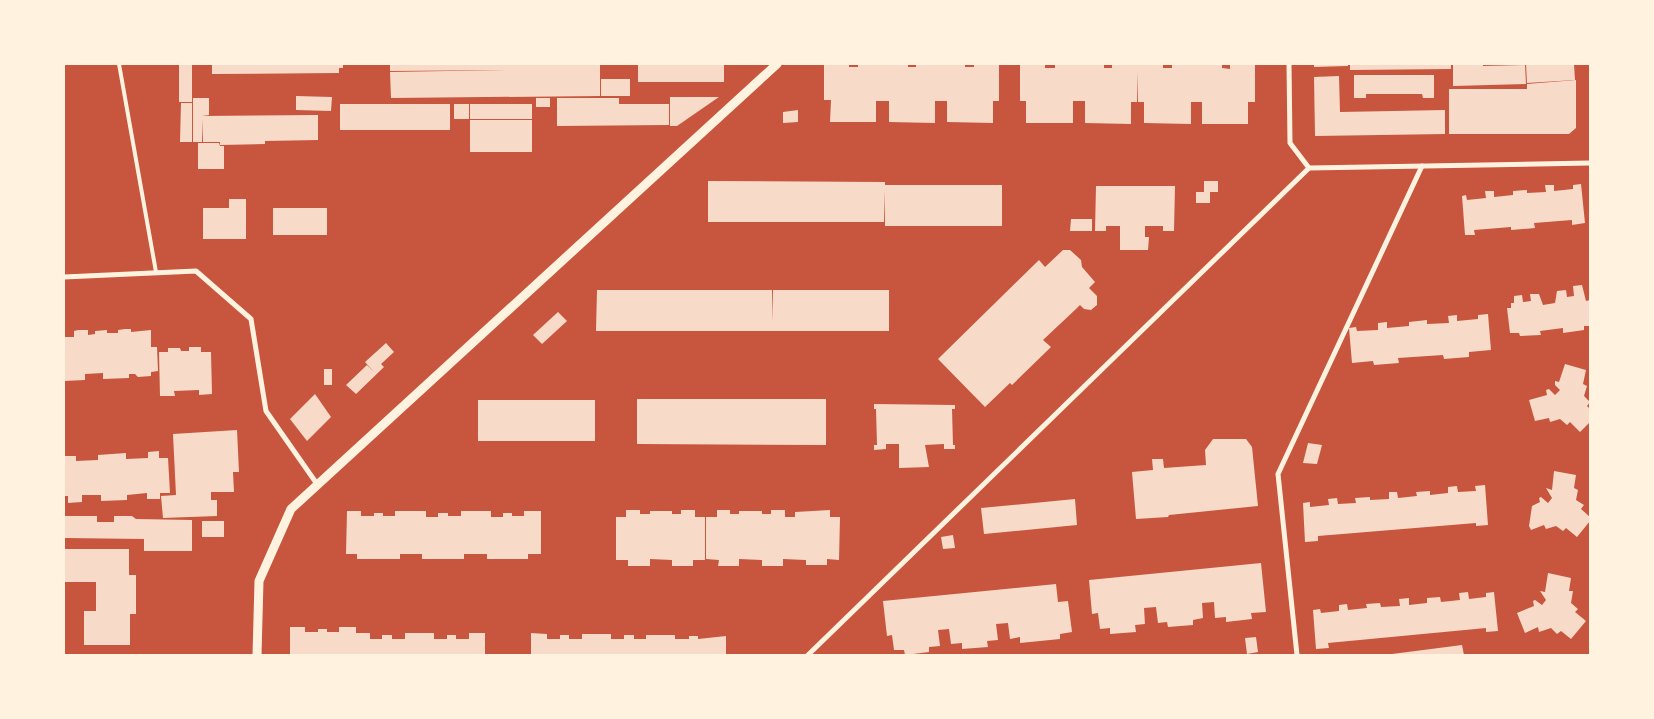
<svg xmlns="http://www.w3.org/2000/svg" width="1654" height="719" font-family="Cabin,sans-serif">
  <style>
    .building { fill: #f7dbc8 }
    .lines { fill: none; stroke-linecap: round; stroke-linejoin: round }
    .service { stroke: #fff3e0; stroke-width: 4 }
    .minor { stroke: #fff3e0; stroke-width: 5 }
    .tertiary { stroke: #fff3e0; stroke-width: 9 }
  </style>
  <rect width="100%" height="100%" fill="#c8553d"/>
  <!-- building -->
  <g class="building">
    <rect x="179" y="64" width="13" height="38"/>
    <path d="M 212,64 L 343,64 L 343,68 L 339,68 L 339,73 L 212,74 Z"/>
    <path d="M 390,64 L 600,64 L 600,96 L 391,98 L 390,72 L 506,70 L 390,71 Z"/>
    <rect x="638" y="64" width="86" height="18"/>
    <path d="M 824,64 L 849,64 L 849,67 L 858,67 L 858,64 L 908,64 L 908,67 L 916,67 L 916,64 L 965,64 L 965,67 L 974,67 L 974,64 L 999,64 L 999,101 L 993,101 L 993,123 L 947,122 L 947,101 L 935,101 L 935,123 L 889,122 L 889,101 L 876,101 L 876,122 L 830,122 L 831,100 L 824,100 Z"/>
    <path d="M 1020,64 L 1045,64 L 1045,68 L 1055,68 L 1055,64 L 1104,65 L 1104,68 L 1112,68 L 1112,64 L 1163,64 L 1163,68 L 1172,68 L 1172,65 L 1222,65 L 1222,68 L 1230,69 L 1230,65 L 1255,65 L 1255,102 L 1248,102 L 1248,124 L 1202,124 L 1202,102 L 1191,102 L 1191,124 L 1144,123 L 1144,102 L 1138,102 L 1137,72 L 1137,102 L 1131,102 L 1131,124 L 1085,123 L 1085,101 L 1073,101 L 1073,123 L 1026,123 L 1026,101 L 1020,101 Z"/>
    <path d="M 1314,64 L 1348,64 L 1348,66 L 1314,67 Z"/>
    <path d="M 1350,64 L 1451,64 L 1451,69 L 1350,70 Z"/>
    <path d="M 1453,64 L 1483,64 L 1483,66 L 1525,65 L 1526,84 L 1453,86 Z"/>
    <path d="M 1526,64 L 1574,64 L 1575,80 L 1527,83 Z"/>
    <path d="M 1354,75 L 1434,75 L 1434,98 L 1423,98 L 1422,94 L 1366,94 L 1366,98 L 1354,98 Z"/>
    <path d="M 1339,76 L 1340,112 L 1445,110 L 1445,134 L 1315,136 L 1314,77 Z"/>
    <rect x="601" y="79" width="29" height="17"/>
    <path d="M 1576,80 L 1576,128 L 1569,134 L 1449,134 L 1449,89 L 1527,89 L 1527,84 Z"/>
    <path d="M 296,96 L 332,97 L 331,111 L 296,110 Z"/>
    <path d="M 670,97 L 719,97 L 677,126 L 670,126 Z"/>
    <path d="M 193,98 L 209,98 L 209,115 L 202,116 L 318,115 L 318,140 L 265,141 L 265,144 L 220,145 L 220,142 L 203,142 L 202,119 L 202,142 L 193,142 Z"/>
    <rect x="536" y="98" width="14" height="9"/>
    <path d="M 557,98 L 619,98 L 619,104 L 669,104 L 669,125 L 557,126 Z"/>
    <path d="M 181,103 L 192,103 L 192,142 L 180,142 Z"/>
    <rect x="340" y="104" width="110" height="26"/>
    <rect x="454" y="104" width="15" height="15"/>
    <rect x="470" y="104" width="62" height="15"/>
    <path d="M 798,110 L 798,122 L 783,123 L 783,112 Z"/>
    <rect x="470" y="120" width="62" height="32"/>
    <path d="M 198,143 L 219,143 L 220,146 L 224,146 L 224,169 L 198,169 Z"/>
    <path d="M 708,181 L 885,182 L 885,185 L 1002,185 L 1002,226 L 885,226 L 885,190 L 884,222 L 708,222 Z"/>
    <path d="M 1204,181 L 1218,181 L 1218,192 L 1210,192 L 1210,203 L 1196,203 L 1196,192 L 1204,192 Z"/>
    <path d="M 1581,184 L 1585,223 L 1572,225 L 1572,220 L 1534,223 L 1535,228 L 1511,230 L 1511,227 L 1474,230 L 1475,235 L 1465,235 L 1462,196 L 1466,195 L 1467,200 L 1486,198 L 1485,191 L 1494,191 L 1494,197 L 1513,195 L 1513,191 L 1527,190 L 1527,193 L 1546,192 L 1545,185 L 1554,185 L 1554,191 L 1573,189 L 1573,185 Z"/>
    <path d="M 1096,186 L 1175,186 L 1174,231 L 1163,231 L 1163,226 L 1145,226 L 1145,237 L 1149,237 L 1148,250 L 1120,250 L 1120,226 L 1106,226 L 1106,231 L 1095,231 Z"/>
    <path d="M 229,199 L 246,199 L 246,239 L 203,239 L 203,208 L 229,208 Z"/>
    <rect x="273" y="208" width="54" height="27"/>
    <path d="M 1071,219 L 1092,219 L 1092,231 L 1070,231 Z"/>
    <path d="M 1063,250 L 1070,250 L 1081,260 L 1082,267 L 1095,282 L 1089,288 L 1097,296 L 1097,305 L 1091,310 L 1084,309 L 1080,305 L 1076,309 L 1043,340 L 1051,347 L 1012,385 L 1010,383 L 985,407 L 938,359 L 1039,260 L 1045,267 Z"/>
    <path d="M 1582,285 L 1586,301 L 1590,300 L 1590,326 L 1584,326 L 1584,330 L 1563,333 L 1563,328 L 1540,331 L 1541,335 L 1520,336 L 1519,333 L 1510,333 L 1507,308 L 1511,308 L 1511,303 L 1514,303 L 1514,296 L 1522,295 L 1523,302 L 1531,301 L 1530,294 L 1539,294 L 1543,305 L 1555,303 L 1557,291 L 1566,290 L 1567,297 L 1574,296 L 1573,286 Z"/>
    <path d="M 597,290 L 772,290 L 772,322 L 773,290 L 889,290 L 889,331 L 596,331 Z"/>
    <path d="M 558,312 L 567,321 L 542,344 L 533,335 Z"/>
    <path d="M 1488,314 L 1491,350 L 1469,352 L 1469,357 L 1444,359 L 1443,355 L 1398,358 L 1399,363 L 1374,365 L 1373,361 L 1352,363 L 1349,328 L 1356,327 L 1357,331 L 1378,330 L 1378,323 L 1387,322 L 1387,328 L 1409,326 L 1409,322 L 1427,320 L 1427,324 L 1449,323 L 1448,316 L 1457,315 L 1457,321 L 1478,319 L 1478,315 Z"/>
    <path d="M 125,329 L 131,329 L 131,332 L 151,330 L 151,347 L 157,347 L 158,371 L 151,372 L 151,376 L 138,377 L 135,374 L 129,374 L 129,378 L 103,379 L 103,373 L 85,374 L 85,380 L 64,381 L 64,337 L 74,337 L 74,331 L 78,330 L 88,330 L 88,335 L 95,334 L 95,331 L 107,330 L 107,333 L 118,333 L 118,330 Z"/>
    <path d="M 386,343 L 394,352 L 381,364 L 384,367 L 356,394 L 346,385 L 367,365 L 374,372 L 365,362 Z"/>
    <path d="M 189,347 L 201,347 L 201,352 L 211,352 L 212,394 L 199,395 L 199,390 L 174,391 L 175,396 L 160,396 L 159,352 L 168,352 L 168,348 L 180,348 L 181,351 L 189,351 Z"/>
    <path d="M 1565,364 L 1586,370 L 1583,384 L 1587,386 L 1584,396 L 1590,402 L 1587,406 L 1590,409 L 1590,422 L 1580,432 L 1570,422 L 1567,425 L 1560,419 L 1550,422 L 1549,418 L 1535,421 L 1529,400 L 1547,395 L 1546,390 L 1549,389 L 1555,395 L 1560,390 L 1555,385 L 1555,381 L 1559,382 Z"/>
    <rect x="324" y="369" width="8" height="16"/>
    <path d="M 315,394 L 331,417 L 307,441 L 290,419 Z"/>
    <path d="M 637,399 L 826,399 L 826,445 L 637,444 Z"/>
    <rect x="478" y="400" width="117" height="41"/>
    <path d="M 874,404 L 955,405 L 955,409 L 952,409 L 953,445 L 955,445 L 955,449 L 944,449 L 944,444 L 925,445 L 929,467 L 899,468 L 899,444 L 886,444 L 886,449 L 874,450 L 874,445 L 877,445 L 876,409 L 874,409 Z"/>
    <path d="M 237,430 L 239,472 L 233,472 L 234,492 L 211,492 L 211,500 L 217,500 L 217,516 L 163,518 L 161,496 L 176,495 L 173,434 Z"/>
    <path d="M 1213,439 L 1246,439 L 1252,447 L 1258,506 L 1169,515 L 1168,517 L 1136,519 L 1132,472 L 1153,470 L 1152,459 L 1163,459 L 1164,468 L 1206,465 L 1205,450 Z"/>
    <path d="M 1308,443 L 1322,445 L 1317,464 L 1303,463 Z"/>
    <path d="M 159,451 L 159,458 L 168,458 L 170,493 L 160,493 L 160,499 L 147,499 L 147,493 L 127,495 L 127,500 L 101,501 L 101,495 L 82,495 L 82,502 L 68,503 L 68,496 L 64,496 L 64,456 L 76,456 L 76,461 L 98,460 L 98,455 L 126,453 L 126,459 L 148,458 L 148,452 Z"/>
    <path d="M 1554,471 L 1576,475 L 1574,488 L 1578,490 L 1576,500 L 1584,505 L 1581,509 L 1590,517 L 1590,521 L 1577,537 L 1566,528 L 1563,531 L 1556,526 L 1546,529 L 1544,525 L 1531,530 L 1529,526 L 1532,506 L 1540,502 L 1539,498 L 1541,497 L 1548,503 L 1552,498 L 1546,488 L 1552,490 Z"/>
    <path d="M 1485,485 L 1488,525 L 1476,526 L 1476,523 L 1318,536 L 1318,541 L 1305,542 L 1303,503 L 1310,502 L 1310,507 L 1329,505 L 1328,499 L 1337,498 L 1338,504 L 1356,503 L 1355,498 L 1370,497 L 1370,500 L 1389,499 L 1389,492 L 1397,492 L 1398,498 L 1417,496 L 1416,492 L 1430,491 L 1430,495 L 1448,493 L 1448,487 L 1457,486 L 1458,492 L 1476,491 L 1475,486 Z"/>
    <path d="M 1075,499 L 1077,525 L 984,534 L 981,508 Z"/>
    <path d="M 626,510 L 640,510 L 640,514 L 650,514 L 650,511 L 672,511 L 672,514 L 681,514 L 681,510 L 695,510 L 695,517 L 705,517 L 705,560 L 693,560 L 693,566 L 672,566 L 672,560 L 650,559 L 650,566 L 628,566 L 628,560 L 616,560 L 616,517 L 626,517 Z"/>
    <path d="M 717,510 L 730,510 L 730,514 L 739,514 L 739,511 L 762,511 L 762,514 L 771,514 L 771,510 L 785,510 L 785,517 L 795,517 L 795,512 L 830,510 L 830,517 L 840,517 L 839,560 L 827,559 L 827,565 L 806,565 L 806,560 L 783,559 L 783,566 L 762,566 L 762,560 L 739,559 L 739,566 L 718,566 L 719,560 L 706,559 L 706,517 L 717,517 Z"/>
    <path d="M 347,511 L 361,511 L 361,516 L 374,516 L 374,513 L 383,513 L 383,516 L 395,516 L 395,511 L 426,511 L 426,517 L 438,517 L 438,513 L 448,513 L 448,516 L 461,516 L 461,511 L 491,511 L 491,517 L 503,517 L 503,513 L 512,513 L 512,516 L 524,516 L 524,511 L 541,511 L 541,554 L 528,554 L 528,559 L 487,559 L 487,554 L 464,554 L 464,559 L 422,559 L 422,554 L 400,554 L 400,559 L 357,559 L 357,554 L 346,554 Z"/>
    <path d="M 65,516 L 97,516 L 97,522 L 114,522 L 114,516 L 132,516 L 136,519 L 192,520 L 192,551 L 144,551 L 144,539 L 65,538 Z"/>
    <rect x="202" y="521" width="22" height="16"/>
    <path d="M 953,535 L 955,548 L 943,549 L 941,537 Z"/>
    <path d="M 64,549 L 129,549 L 129,575 L 136,575 L 136,614 L 130,614 L 130,645 L 84,645 L 84,611 L 96,611 L 96,582 L 64,582 Z"/>
    <path d="M 1261,563 L 1266,612 L 1251,613 L 1252,619 L 1226,622 L 1226,617 L 1215,618 L 1214,602 L 1202,603 L 1203,618 L 1193,620 L 1193,625 L 1168,627 L 1167,622 L 1158,623 L 1156,607 L 1144,608 L 1145,624 L 1135,625 L 1136,632 L 1110,634 L 1110,628 L 1100,629 L 1098,613 L 1092,614 L 1089,580 Z"/>
    <path d="M 1548,573 L 1571,578 L 1569,591 L 1573,591 L 1571,603 L 1578,609 L 1575,612 L 1586,621 L 1571,639 L 1561,631 L 1557,634 L 1551,628 L 1539,632 L 1538,627 L 1525,633 L 1517,613 L 1534,606 L 1533,601 L 1535,600 L 1542,605 L 1546,600 L 1540,591 L 1545,592 Z"/>
    <path d="M 1056,584 L 1058,602 L 1068,601 L 1072,632 L 1060,634 L 1060,639 L 1020,643 L 1020,637 L 1010,639 L 1008,623 L 996,624 L 998,640 L 987,641 L 988,647 L 962,649 L 962,643 L 951,644 L 949,629 L 938,630 L 940,646 L 929,647 L 929,652 L 905,655 L 904,650 L 894,650 L 892,635 L 887,636 L 883,601 Z"/>
    <path d="M 1468,592 L 1469,599 L 1486,597 L 1486,593 L 1494,592 L 1498,631 L 1486,632 L 1486,628 L 1328,643 L 1329,648 L 1316,649 L 1313,610 L 1320,609 L 1321,613 L 1339,611 L 1339,605 L 1347,604 L 1348,610 L 1367,608 L 1366,604 L 1380,603 L 1381,607 L 1400,606 L 1399,599 L 1409,598 L 1409,605 L 1427,603 L 1427,598 L 1440,597 L 1441,602 L 1460,600 L 1459,593 Z"/>
    <path d="M 290,627 L 305,627 L 305,632 L 318,632 L 318,629 L 327,629 L 327,632 L 339,632 L 339,627 L 356,627 L 356,633 L 370,633 L 370,639 L 382,639 L 382,635 L 392,635 L 392,639 L 405,639 L 405,633 L 434,633 L 434,639 L 447,639 L 447,635 L 456,635 L 456,639 L 469,639 L 469,633 L 485,633 L 485,655 L 290,655 Z"/>
    <path d="M 531,633 L 547,634 L 547,639 L 560,639 L 560,635 L 569,635 L 569,639 L 582,639 L 582,634 L 611,634 L 611,639 L 624,639 L 624,635 L 634,635 L 634,639 L 646,639 L 646,635 L 675,635 L 675,639 L 689,639 L 689,636 L 698,636 L 698,639 L 726,636 L 726,655 L 531,655 Z"/>
    <path d="M 1256,637 L 1258,652 L 1247,654 L 1245,638 Z"/>
    <path d="M 1462,645 L 1464,655 L 1393,655 L 1392,654 Z"/>
  </g>
  <g class="lines">
    <!-- service -->
    <path class="service" d="M 119,64 L 156,272"/>
    <!-- minor -->
    <g class="minor">
      <path d="M 1289,64 L 1290,143 L 1309,168"/>
      <path d="M 64,277 L 196,271 L 251,319 L 266,411 L 317,484"/>
      <path d="M 808,655 L 1309,168 L 1590,163"/>
      <path d="M 1297,655 L 1278,474 L 1422,166"/>
    </g>
    <!-- tertiary -->
    <path class="tertiary" d="M 257,655 L 259,581 L 291,509 L 777,64"/>
  </g>
  <!-- border -->
  <rect width="1654" height="719" fill="none" stroke="#fff3e0" stroke-width="130"/>
</svg>
